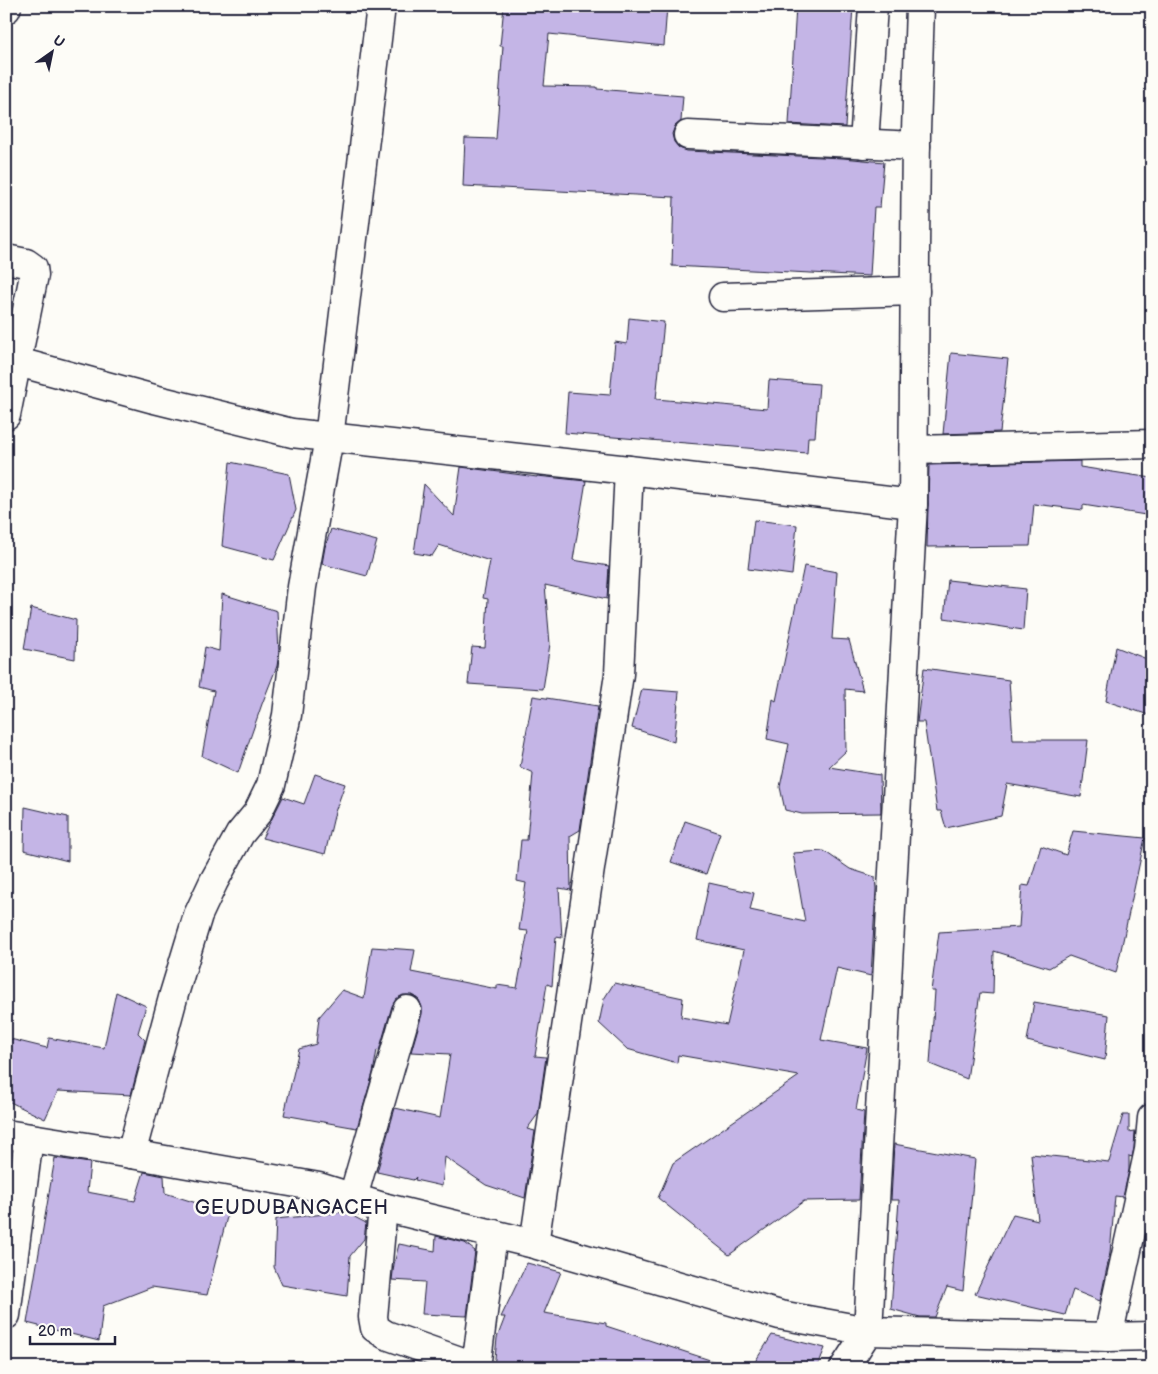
<svg xmlns="http://www.w3.org/2000/svg" width="1158" height="1374" font-family="'Balsamiq Sans',sans-serif">
  <style>
    .building { fill: #c4b5e6; stroke: #22223b }
    .lines { fill: none; stroke-linecap: round; stroke-linejoin: round }
    .minor-casing { stroke: #22223b; stroke-width: 31 }
    .minor { stroke: #fdfcf7; stroke-width: 28 }
    .labels { text-anchor: middle; stroke-width: 5; stroke-linejoin: round; paint-order: stroke }
    .quarter-label { font-size: 20px; letter-spacing: 1px; fill: #22223b; stroke: #fdfcf7 }
  </style>
  <rect width="100%" height="100%" fill="#fdfcf7"/>
  <filter id="ink" filterUnits="userSpaceOnUse"><feTurbulence type="fractalNoise" baseFrequency=".02" numOctaves="2"/><feDisplacementMap in="SourceGraphic" scale="10" xChannelSelector="R" yChannelSelector="G"/><feConvolveMatrix kernelMatrix="1 2 1 2 8 2 1 2 1" color-interpolation-filters="sRGB"/></filter>
  <g filter="url(#ink)">
    <!-- building -->
    <g class="building">
      <path d="M 504,6 L 667,6 L 664,46 L 549,34 L 544,86 L 597,87 L 597,89 L 683,96 L 681,121 L 675,126 L 672,134 L 674,142 L 679,148 L 687,151 L 843,158 L 884,162 L 880,207 L 874,207 L 870,276 L 672,266 L 674,197 L 463,186 L 465,138 L 496,139 L 503,46 L 500,46 Z"/>
      <path d="M 796,6 L 853,6 L 845,127 L 789,124 Z"/>
      <path d="M 629,318 L 664,322 L 656,399 L 767,409 L 769,380 L 819,384 L 815,437 L 808,437 L 807,453 L 565,433 L 568,392 L 610,395 L 615,342 L 627,344 Z"/>
      <path d="M 951,353 L 1008,359 L 1000,432 L 943,434 Z"/>
      <path d="M 1080,461 L 1080,467 L 1152,478 L 1152,516 L 1083,505 L 1083,510 L 1034,504 L 1030,546 L 927,547 L 929,465 Z"/>
      <path d="M 230,462 L 289,474 L 296,510 L 274,560 L 222,546 Z"/>
      <path d="M 461,467 L 537,477 L 537,476 L 586,481 L 573,560 L 609,566 L 607,599 L 545,585 L 550,644 L 543,689 L 468,684 L 472,647 L 485,648 L 488,599 L 483,598 L 490,561 L 439,545 L 432,556 L 414,553 L 424,484 L 454,516 Z"/>
      <path d="M 754,520 L 797,525 L 792,575 L 748,569 Z"/>
      <path d="M 331,529 L 377,541 L 367,576 L 322,564 L 325,547 Z"/>
      <path d="M 804,566 L 837,572 L 832,639 L 849,640 L 863,691 L 845,689 L 846,751 L 829,767 L 880,775 L 881,813 L 802,814 L 785,810 L 780,787 L 789,744 L 767,739 L 773,699 L 776,701 Z"/>
      <path d="M 948,580 L 1026,589 L 1023,630 L 944,618 Z"/>
      <path d="M 222,594 L 277,611 L 279,653 L 277,666 L 262,704 L 238,773 L 202,756 L 214,691 L 199,687 L 205,647 L 219,651 Z"/>
      <path d="M 31,608 L 76,620 L 75,659 L 24,649 Z"/>
      <path d="M 1116,647 L 1152,661 L 1152,716 L 1106,701 Z"/>
      <path d="M 924,668 L 1009,680 L 1013,740 L 1088,740 L 1081,797 L 1007,784 L 1001,816 L 946,828 L 941,811 L 937,811 L 924,722 L 917,722 Z"/>
      <path d="M 642,689 L 679,692 L 674,742 L 632,728 Z"/>
      <path d="M 533,696 L 598,706 L 580,830 L 570,836 L 571,890 L 559,888 L 562,938 L 556,937 L 552,986 L 547,984 L 535,1056 L 546,1057 L 538,1114 L 527,1129 L 535,1131 L 525,1198 L 486,1185 L 445,1157 L 442,1186 L 415,1180 L 416,1177 L 413,1180 L 377,1172 L 395,1108 L 440,1118 L 450,1054 L 411,1052 L 422,1014 L 422,1007 L 419,1000 L 412,995 L 403,995 L 396,999 L 392,1006 L 379,1051 L 377,1050 L 373,1073 L 357,1128 L 284,1115 L 299,1049 L 316,1044 L 319,1017 L 342,990 L 364,998 L 372,947 L 415,950 L 411,972 L 497,989 L 497,985 L 517,988 L 528,931 L 519,930 L 526,883 L 517,881 L 521,840 L 527,840 L 533,773 L 520,767 Z"/>
      <path d="M 315,774 L 345,784 L 335,812 L 325,854 L 262,838 L 283,797 L 304,804 Z"/>
      <path d="M 25,807 L 68,817 L 68,861 L 24,850 Z"/>
      <path d="M 685,821 L 720,833 L 706,874 L 671,862 Z"/>
      <path d="M 1073,831 L 1145,838 L 1116,973 L 1069,956 L 1049,968 L 994,951 L 993,994 L 980,993 L 967,1079 L 930,1064 L 935,991 L 931,991 L 939,932 L 1019,927 L 1022,885 L 1029,886 L 1041,846 L 1066,855 Z"/>
      <path d="M 824,851 L 850,869 L 875,877 L 876,889 L 871,976 L 837,968 L 821,1040 L 867,1048 L 856,1110 L 864,1112 L 859,1200 L 804,1201 L 729,1255 L 658,1198 L 673,1163 L 799,1076 L 678,1055 L 677,1063 L 627,1049 L 599,1023 L 604,999 L 614,983 L 683,998 L 681,1017 L 727,1025 L 744,950 L 697,940 L 709,883 L 754,893 L 750,910 L 805,922 L 793,853 Z"/>
      <path d="M 116,992 L 146,1006 L 138,1033 L 145,1040 L 131,1095 L 58,1091 L 45,1119 L 6,1100 L 6,1038 L 47,1048 L 49,1038 L 104,1048 Z"/>
      <path d="M 1034,1002 L 1109,1015 L 1105,1060 L 1027,1041 Z"/>
      <path d="M 1123,1115 L 1129,1115 L 1129,1132 L 1135,1131 L 1134,1148 L 1132,1157 L 1129,1156 L 1129,1170 L 1123,1197 L 1115,1196 L 1110,1253 L 1100,1301 L 1073,1290 L 1065,1315 L 975,1294 L 1013,1214 L 1038,1220 L 1031,1154 L 1109,1162 Z"/>
      <path d="M 894,1144 L 975,1159 L 963,1291 L 947,1287 L 935,1317 L 920,1317 L 891,1309 L 899,1200 L 891,1200 Z"/>
      <path d="M 55,1158 L 90,1163 L 87,1192 L 135,1201 L 144,1172 L 164,1176 L 165,1193 L 228,1213 L 207,1295 L 152,1287 L 103,1306 L 99,1341 L 27,1323 Z"/>
      <path d="M 345,1212 L 366,1223 L 364,1239 L 350,1256 L 347,1296 L 282,1285 L 274,1267 L 276,1219 Z"/>
      <path d="M 436,1236 L 465,1243 L 475,1251 L 467,1316 L 422,1314 L 425,1282 L 392,1280 L 394,1264 L 399,1244 L 435,1251 Z"/>
      <path d="M 527,1263 L 561,1272 L 544,1313 L 606,1323 L 606,1326 L 719,1363 L 718,1368 L 494,1368 L 497,1338 L 505,1317 L 501,1317 Z"/>
      <path d="M 772,1335 L 825,1348 L 817,1368 L 751,1368 Z"/>
    </g>
    <g class="lines">
      <defs>
        <g id="minor">
          <path d="M 6,9 L 7,6"/>
          <path d="M 688,135 L 916,146"/>
          <path d="M 864,144 L 873,6"/>
          <path d="M 6,259 L 26,263 L 33,268 L 34,275 L 6,415"/>
          <path d="M 723,297 L 915,291"/>
          <path d="M 18,362 L 154,399 L 292,433 L 629,470 L 913,504"/>
          <path d="M 914,450 L 1152,444"/>
          <path d="M 6,1134 L 131,1154 L 319,1187 L 383,1207 L 534,1244 L 780,1315 L 868,1331 L 1108,1337 L 1152,1336"/>
          <path d="M 131,1154 L 174,994 L 198,915 L 214,881 L 240,834 L 258,812 L 271,785 L 287,715 L 302,587 L 329,438 L 381,6"/>
          <path d="M 353,1197 L 407,1010"/>
          <path d="M 383,1207 L 373,1317 L 375,1328 L 386,1335 L 477,1367"/>
          <path d="M 534,1244 L 619,674 L 629,470"/>
          <path d="M 6,1315 L 29,1138"/>
          <path d="M 1108,1337 L 1149,1150 L 1152,1118"/>
          <path d="M 476,1368 L 493,1234"/>
          <path d="M 844,1368 L 868,1331 L 913,504 L 916,131 L 920,6"/>
        </g>
      </defs>
      <!-- minor casing -->
      <use href="#minor" class="minor-casing"/>
      <!-- minor -->
      <use href="#minor" class="minor"/>
    </g>
  </g>
  <g class="labels">
    <!-- quarter labels -->
    <g class="quarter-label">
      <text x="292" y="1214">GEUDUBANGACEH</text>
    </g>
  </g>
  <!-- margin -->
  <rect width="1158" height="1374" fill="none" stroke="#fdfcf7" stroke-width="25"/>
  <rect x="12" y="12" width="1133" height="1349" fill="none" stroke="#22223b" stroke-width="2" filter="url(#ink)"/>
  <!-- north arrow -->
  <g transform="translate(52 52) rotate(33)" stroke="#fdfcf7" stroke-width="4" paint-order="stroke">
  <path d="M0-4L9 19L0 12L-9 19Z" fill="#22223b"/>
  <text y="-8" font-size="14" font-weight="bold" text-anchor="middle" fill="#22223b">U</text>
  </g>
  <!-- scale -->
  <path d="M30 1336v8h85v-8" fill="none" stroke="#22223b" stroke-width="2.5"/>
  <text x="38" y="1336" font-size="15" fill="#22223b" stroke="#fdfcf7" stroke-width="4" paint-order="stroke">20 m</text>
</svg>
